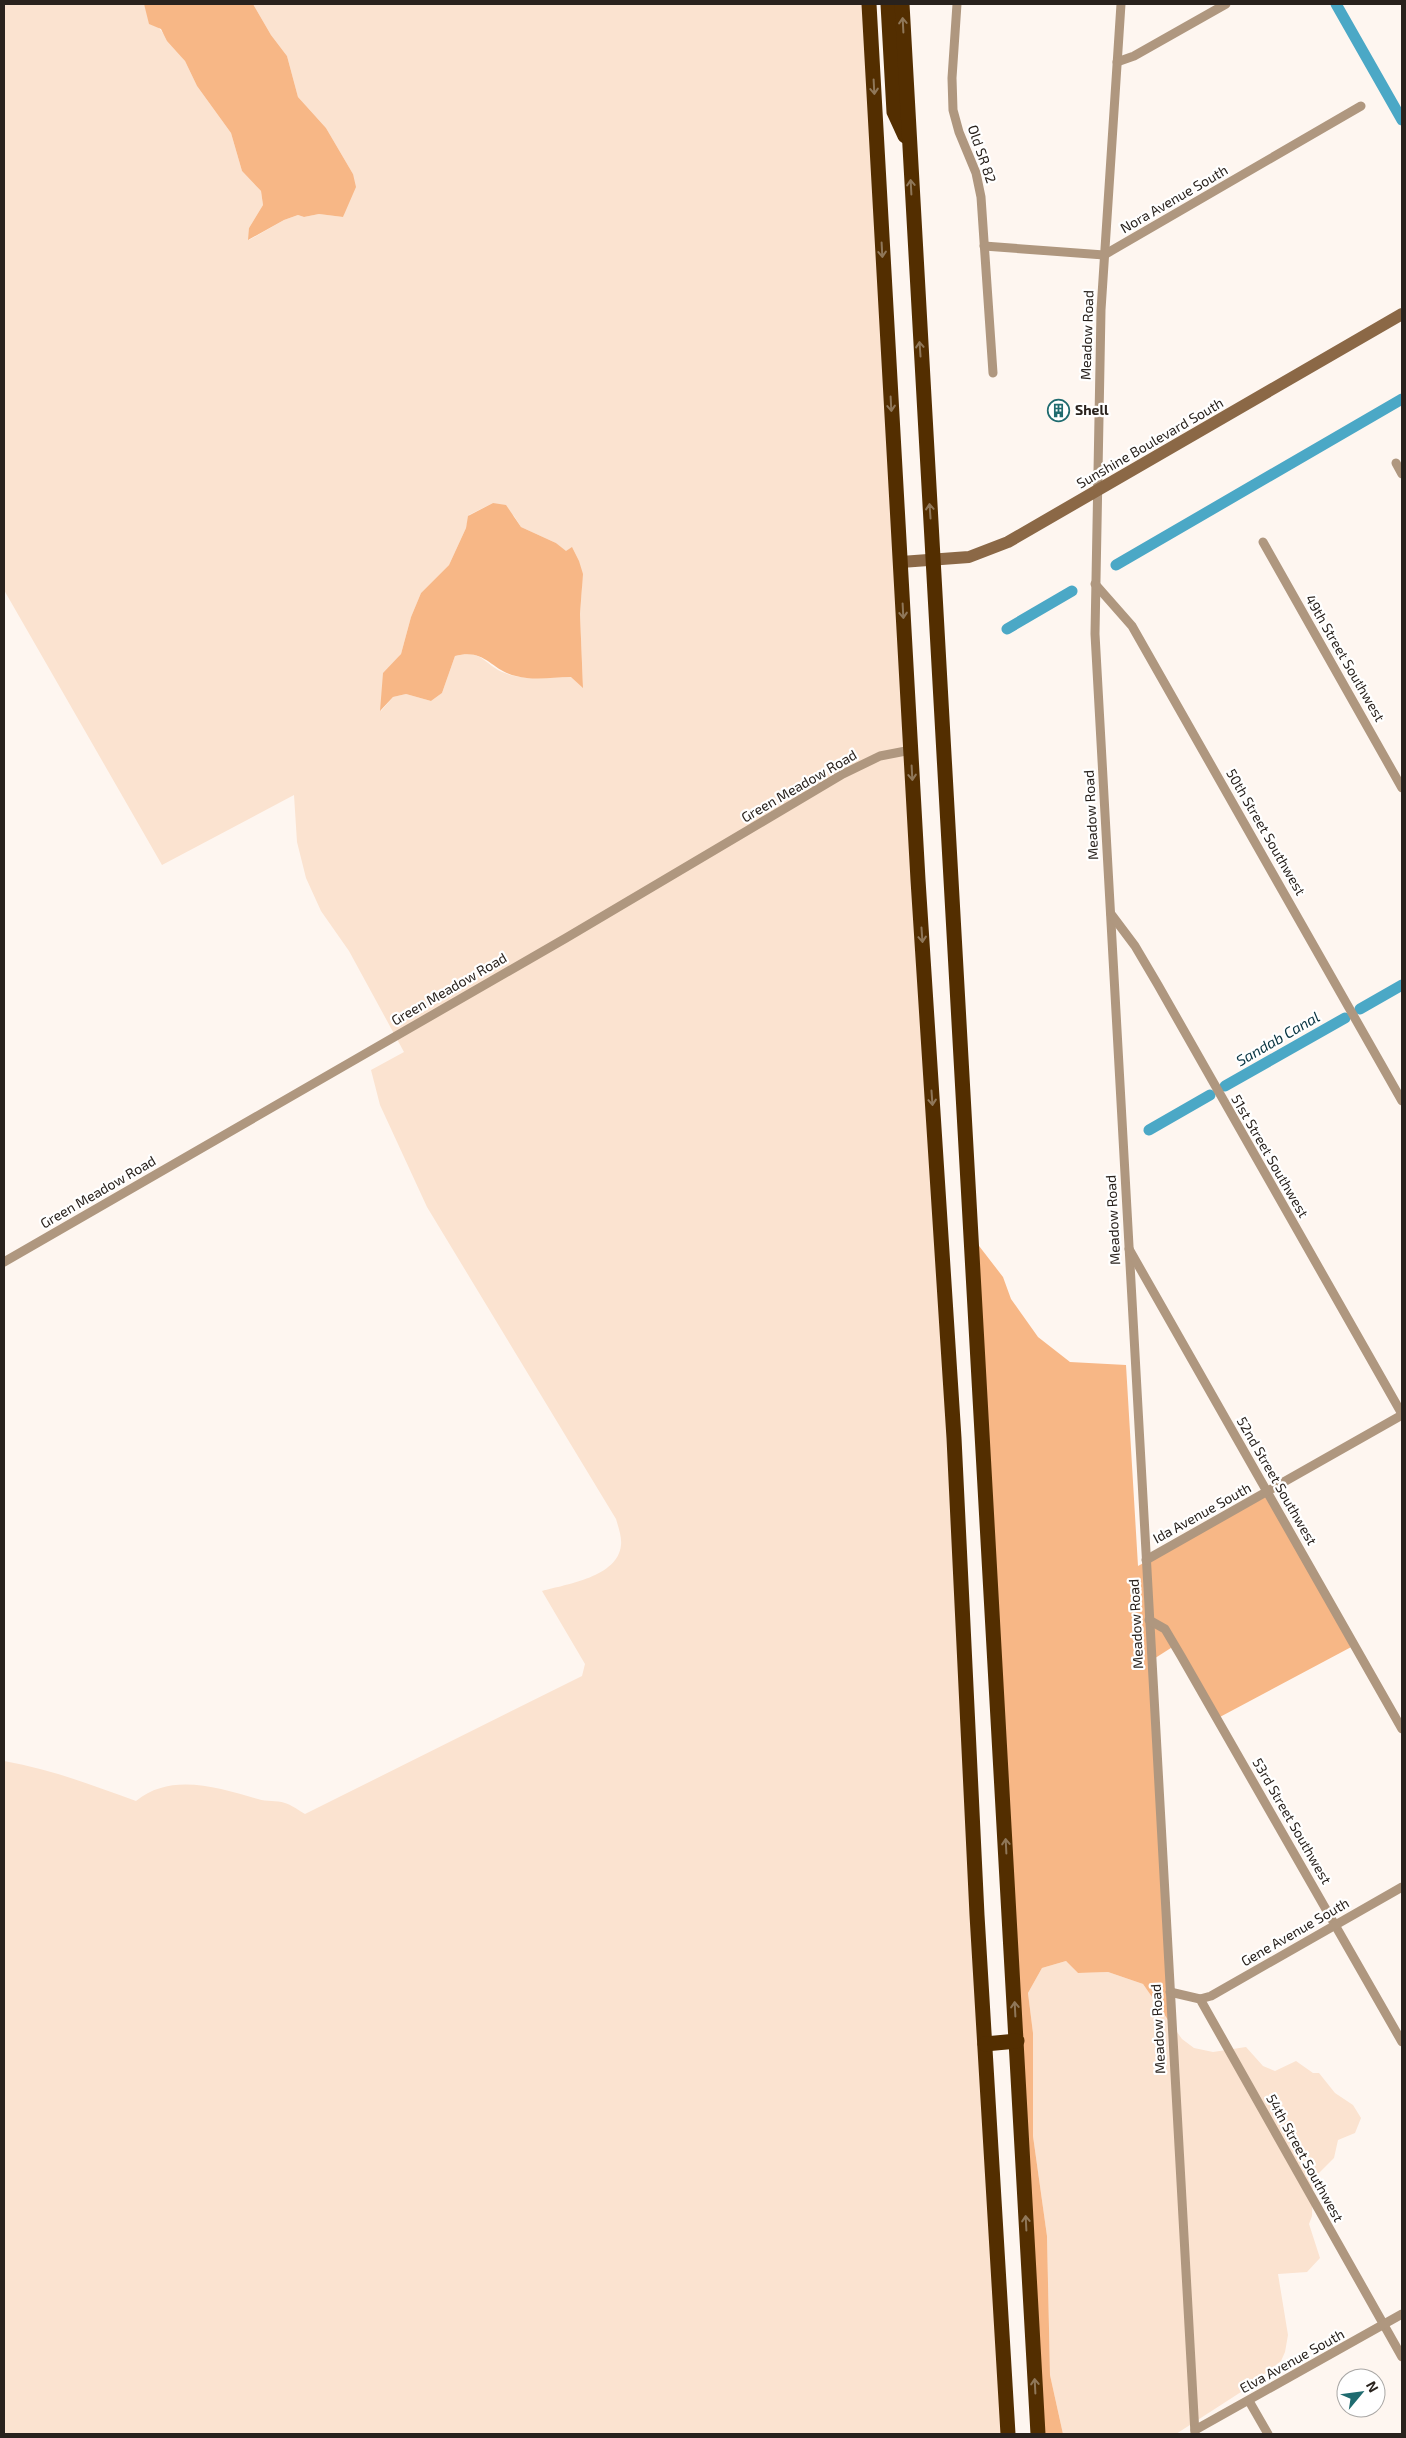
<svg xmlns="http://www.w3.org/2000/svg" width="1406" height="2438" viewBox="0 0 1406 2438" font-family="'Exo 2',sans-serif">
<rect width="100%" height="100%" fill="#fef6f0"/>
<g fill="#fbe3d0" fill-rule="evenodd">
<path d="M4,4h140l3,9 38,48 12,25 34,47 11,38 19,20 2,14 -14,23v12l35,-20 14,-5 6,2 15,-3 24,3 10,-43 -27,-46 -28,-31 -11,-41 -16,-21 -18,-31h610l84,1435 55,995h-998v-673c46,8 88,24 132,40 36,-29 82,-13 122,-2 9,3 18,1 27,4 5,1 15,8 20,11l277,-138 3,-12 -43,-73c25,-7 76,-14 79,-46 1,-8 -3,-19 -5,-26l-189,-312 -47,-102 -9,-35 33,-18 -55,-101 -28,-40 -15,-33 -9,-36 -3,-47 -132,70 -158,-275zM493,503l21,13 7,11 35,16 10,9 6,-4 10,40 -2,26 3,73 -11,-10c-20,0 -49,4 -67,-4 -23,-9 -21,-24 -50,-17l-13,37 -11,8 -25,-7 -13,3 -12,14 1,-12 11,-35 8,-10 10,-37 10,-24 28,-28 17,-37 3,-13z"/>
<path d="M1066,1961l12,12 30,-1 35,12 39,55 12,9 19,4 33,-5 17,19 12,5 21,-10 17,12h6l16,20 18,12 8,13 -6,15 -17,7 -4,18 -21,21 -1,37 -3,8 11,34 -13,14 -29,2 10,61 -3,17 -4,9 -40,31 -65,42h-113l-13,-59 -3,-139 -14,-100v-103l-5,-40 14,-25z"/>
</g>
<g fill="#f7b786">
<path d="M144,4h109l18,31 16,21 11,41 28,31 27,46 3,13 -13,30 -24,-3 -15,3 -6,-2 -14,5 -36,20 1,-12 14,-23 -2,-14 -19,-20 -11,-38 -34,-47 -12,-25 -18,-20 -6,-12 -12,-5z"/>
<path d="M493,503l13,2 15,22 35,16 10,8 6,-4 7,14 4,13 -3,40 3,74 -12,-11c-18,0 -36,4 -55,-1 -26,-6 -30,-28 -61,-20l-13,37 -11,8 -25,-7 -13,3 -13,14 3,-38 18,-19 10,-37 10,-24 28,-28 17,-37 2,-12z"/>
<path d="M976,1242l27,35 8,22 27,38 32,25 56,3 12,201 131,-71 86,150 -137,73 -44,-72 -25,16 24,365 -30,-43 -35,-12 -30,1 -12,-12 -24,7 -14,25 5,40v103l14,100 3,139 13,59h-19z"/>
</g>
<g fill="none" stroke-linecap="round" stroke-linejoin="round">
<g stroke="#4ba8c6" stroke-width="11">
<path d="M1336,4l66,116"/>
<path d="M1116,565l286,-166"/>
<path d="M1007,629l65,-38"/>
<path d="M1360,1009l42,-24"/>
<path d="M1225,1086l120,-68"/>
<path d="M1149,1130l61,-35"/>
</g>
<g stroke="#af977f" stroke-width="9">
<path d="M957,4l-5,74 1,32 6,22 17,41 5,24 12,176"/>
<path d="M1121,4l-20,306 -6,324 100,1800"/>
<path d="M1117,62l17,-6 92,-52"/>
<path d="M984,246l120,9 257,-149"/>
<path d="M1396,463l6,11"/>
<path d="M1263,542l139,246"/>
<path d="M1095,584l37,42 270,475"/>
<path d="M1111,914l24,32 23,39 244,429"/>
<path d="M1129,1249l273,480"/>
<path d="M4,1262l562,-324 277,-164 37,-18 31,-6"/>
<path d="M1146,1560l256,-145"/>
<path d="M1149,1620l16,9 16,27 221,386"/>
<path d="M1170,1992l30,7 202,358"/>
<path d="M1200,1999l11,-3 191,-109"/>
<path d="M1249,2401l19,33"/>
<path d="M1195,2430l207,-116"/>
</g>
<path stroke="#8b6846" stroke-width="12" d="M901,562l68,-5 39,-15 394,-228"/>
<g stroke="#532e00" stroke-width="15">
<path d="M869,4l49,876 36,558 23,477 31,519"/>
<path d="M888,4l6,108 11,24"/>
<path d="M902,4l136,2430"/>
<path d="M985,2044l32,-3"/>
</g>
</g>
<defs><path id="oneway-shaft" d="M-6 0H5M1.5-3L5.5 0L1.5 3" fill="none" stroke-width="1.6" stroke-linecap="round" stroke-linejoin="round" transform="scale(1.25)"/></defs>
<g stroke="#8f7759">
<use href="#oneway-shaft" transform="translate(903 25) rotate(-93)"/>
<use href="#oneway-shaft" transform="translate(874 87) rotate(87)"/>
<use href="#oneway-shaft" transform="translate(911 187) rotate(-93)"/>
<use href="#oneway-shaft" transform="translate(882 250) rotate(87)"/>
<use href="#oneway-shaft" transform="translate(920 349) rotate(-94)"/>
<use href="#oneway-shaft" transform="translate(891 404) rotate(87)"/>
<use href="#oneway-shaft" transform="translate(930 511) rotate(-94)"/>
<use href="#oneway-shaft" transform="translate(903 611) rotate(87)"/>
<use href="#oneway-shaft" transform="translate(912 773) rotate(87)"/>
<use href="#oneway-shaft" transform="translate(922 935) rotate(86)"/>
<use href="#oneway-shaft" transform="translate(932 1098) rotate(86)"/>
<use href="#oneway-shaft" transform="translate(1006 1846) rotate(-93)"/>
<use href="#oneway-shaft" transform="translate(1015 2009) rotate(-93)"/>
<use href="#oneway-shaft" transform="translate(1026 2223) rotate(-93)"/>
<use href="#oneway-shaft" transform="translate(1035 2386) rotate(-93)"/>
</g>
<defs>
<symbol id="building-ring" viewBox="-11 -11 22 22"><circle r="9.5" fill="#fff" stroke="#1f6b6f" stroke-width="1.5"/><path d="M-4-6H4V6H1V3H-1V6H-4ZM-2.5-4.3h1.7v1.8h-1.7ZM.8-4.3h1.7v1.8H.8ZM-2.5-1h1.7V.8h-1.7ZM.8-1h1.7V.8H.8Z" fill="#1f6b6f"/></symbol>
</defs>
<g fill-rule="evenodd">
<use href="#building-ring" x="1046" y="398" width="25" height="25"/>
</g>
<g text-anchor="middle" stroke-width="4.5" stroke-linejoin="round" paint-order="stroke">
<g font-size="14" fill="#29221d" stroke="#fff">
<text transform="translate(982 154) rotate(71)" y="5">Old SR 82</text>
<text transform="translate(1174 199) rotate(-30)" y="5">Nora Avenue South</text>
<text transform="translate(1087 335) rotate(-88)" y="5">Meadow Road</text>
<text transform="translate(1150 443) rotate(-30)" y="5">Sunshine Boulevard South</text>
<text transform="translate(1345 658) rotate(60)" y="5">49th Street Southwest</text>
<text transform="translate(799 786) rotate(-30)" y="5">Green Meadow Road</text>
<text transform="translate(1091 815) rotate(-93)" y="5">Meadow Road</text>
<text transform="translate(1266 832) rotate(60)" y="5">50th Street Southwest</text>
<text transform="translate(449 989) rotate(-30)" y="5">Green Meadow Road</text>
<text transform="translate(1270 1156) rotate(60)" y="5">51st Street Southwest</text>
<text transform="translate(98 1192) rotate(-30)" y="5">Green Meadow Road</text>
<text transform="translate(1113 1220) rotate(-93)" y="5">Meadow Road</text>
<text transform="translate(1277 1481) rotate(60)" y="5">52nd Street Southwest</text>
<text transform="translate(1202 1513) rotate(-29)" y="5">Ida Avenue South</text>
<text transform="translate(1136 1624) rotate(-93)" y="5">Meadow Road</text>
<text transform="translate(1292 1821) rotate(60)" y="5">53rd Street Southwest</text>
<text transform="translate(1295 1932) rotate(-30)" y="5">Gene Avenue South</text>
<text transform="translate(1158 2029) rotate(-93)" y="5">Meadow Road</text>
<text transform="translate(1305 2158) rotate(61)" y="5">54th Street Southwest</text>
<text transform="translate(1292 2361) rotate(-29)" y="5">Elva Avenue South</text>
</g>
<g font-size="14" font-weight="bold" fill="#29221d" stroke="#fff" text-anchor="start">
<text x="1075" y="415">Shell</text>
</g>
<g font-size="15" font-style="italic" fill="#093542" stroke="#fff">
<text transform="translate(1278 1039) rotate(-30)" y="5">Sandab Canal</text>
</g>
</g>
<rect width="1406" height="2438" fill="none" stroke="#29221d" stroke-width="10"/>
<g transform="translate(1361 2393) rotate(61)"><circle r="24" fill="#ffffff" stroke="#a9a7a5"/>
<path d="M0-4L9 19L0 12L-9 19Z" fill="#1f6b6f"/>
<text y="-8" font-size="14" font-weight="bold" text-anchor="middle" fill="#29221d">N</text>
</g>
</svg>
